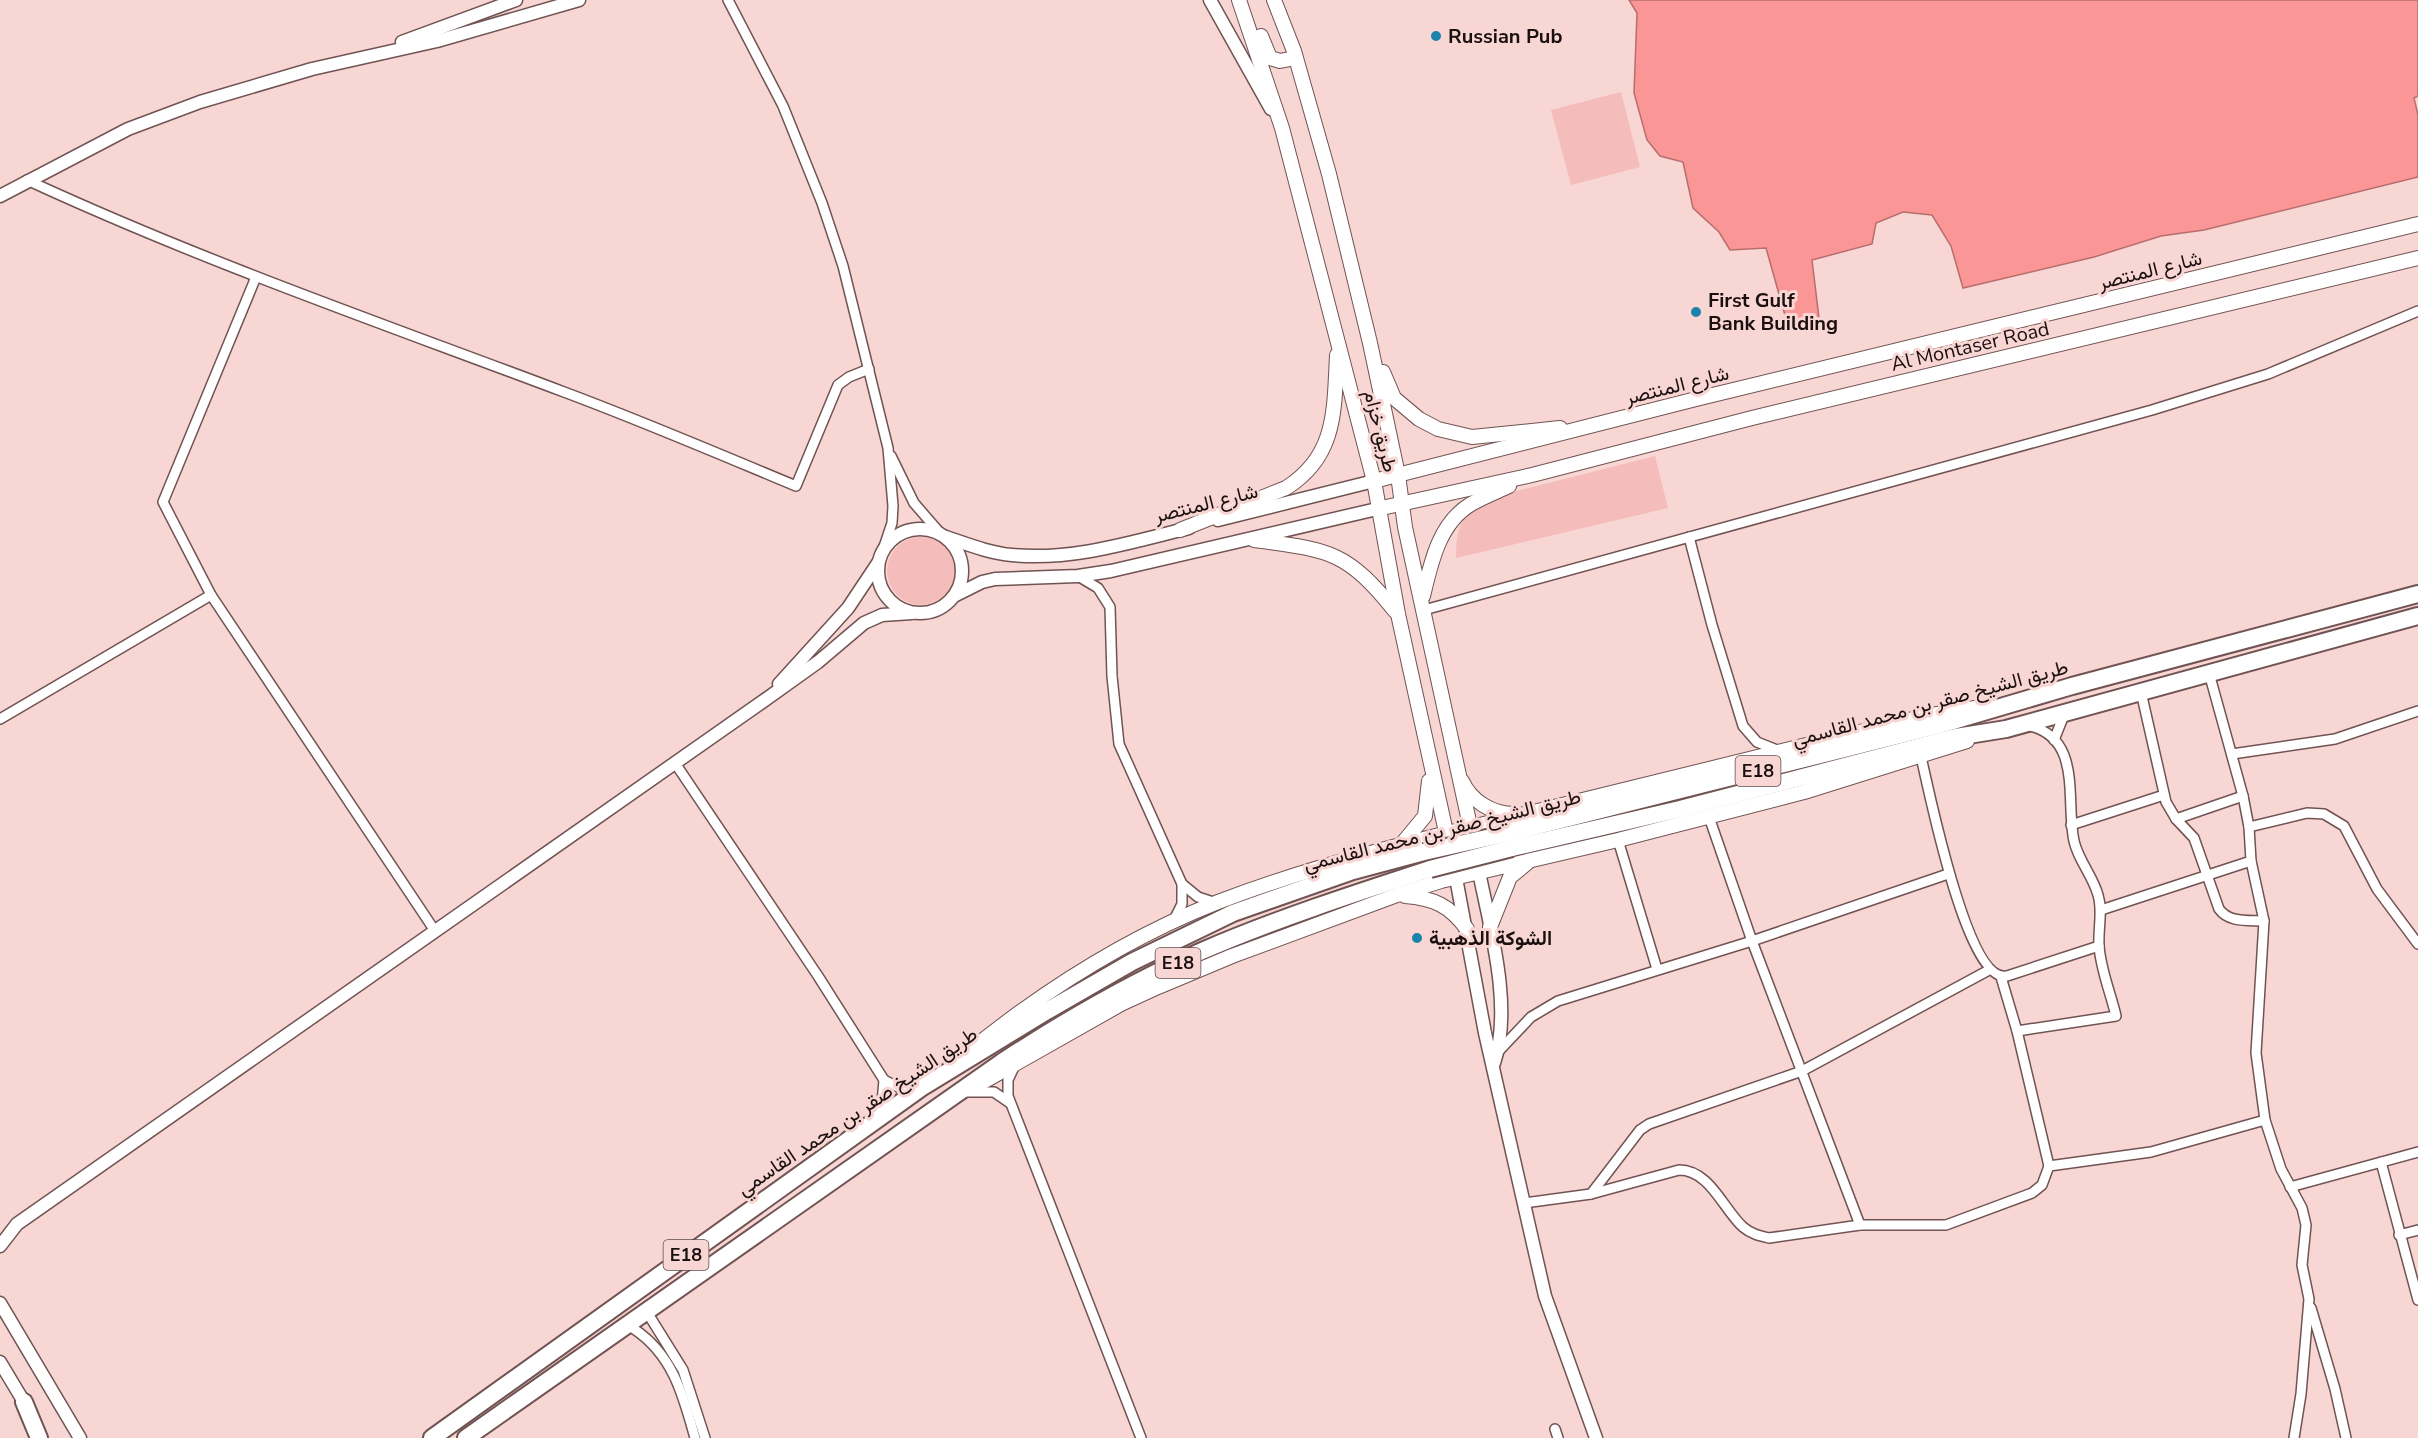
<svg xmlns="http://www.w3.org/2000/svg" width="2418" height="1438" viewBox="0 0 2418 1438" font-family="'Nunito Sans',Vazirmatn,sans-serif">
<rect width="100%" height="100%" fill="#f8d6d4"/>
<g fill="#f4bcba">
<path d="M1621,92l19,75 -69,18 -20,-75z"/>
<path d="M1655,456l13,52 -212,50c0,-35 6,-44 37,-61z"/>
<circle cx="921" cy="571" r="34"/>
</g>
<path fill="#fa9695" stroke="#b76e6d" stroke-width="1.5" d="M1629,0h789v96l-4,2 4,17v62l-214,53 -43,6 -67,21 -131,31 -12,-42 -19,-31 -29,-3 -27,11 -4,21 -60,16 7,58 -31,8 -22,-78 -36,2 -11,-18 -26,-24 -10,-46 -23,-6 -13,-16 -13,-47 3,-80z"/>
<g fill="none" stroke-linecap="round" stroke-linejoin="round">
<defs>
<g id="street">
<path d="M728,0l55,106 39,97 21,63 45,182 5,58 -1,17 -9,27"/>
<path d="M27,180c175,81 357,144 537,212 78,29 155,62 232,94l42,-101 11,-8 20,-8"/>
<path d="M256,277l-93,225 48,93 224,336"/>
<path d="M891,456l23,47 26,30"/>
<path d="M1689,537l23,88 31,101 14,16 20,8"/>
<path d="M1078,576l20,12 12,19 2,69 7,68 63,140v20l-8,16"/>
<path d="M1424,610l728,-200 116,-36 150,-63"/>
<path d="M2209,673l34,123 6,31 2,34 13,60 -8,132 9,67 16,49 21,39 4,17 -4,40 7,34 -8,95 -7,44"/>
<path d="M2141,692l25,110 10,17 18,19 25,71c10,14 29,11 45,12"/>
<path d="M0,719l211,-124"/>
<path d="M2054,740l10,-25"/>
<path d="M2232,754l103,-15 83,-28"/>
<path d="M1921,757c8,33 46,227 86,219l92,-30"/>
<path d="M675,763l143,213 66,104 -3,34"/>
<path d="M1709,817l43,124 108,284"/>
<path d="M2176,819l67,-23"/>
<path d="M2071,825l93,-30"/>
<path d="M2249,827l58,-14 17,1 20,12 33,63 41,55"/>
<path d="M1618,840l39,129"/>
<path d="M1182,884l16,13 18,6"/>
<path d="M2101,910l150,-49"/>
<path d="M2001,977l16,54 32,135"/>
<path d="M2017,1031l99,-15c-5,-22 -16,-48 -17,-71 -1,-17 4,-34 -1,-50 -5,-19 -20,-35 -24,-54 -9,-40 10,-105 -48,-116"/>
<path d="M1497,1053l34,-36 27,-16 194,-60 196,-67"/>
<path d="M1015,1065l-7,15v16l133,342"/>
<path d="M884,1080l14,7 18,2"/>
<path d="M966,1092h28l16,11"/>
<path d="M2381,1162l37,138"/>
<path d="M2290,1187l128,-35"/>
<path d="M1591,1194l49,-64 9,-6 153,-53 187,-101"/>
<path d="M1524,1203l67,-9 88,-24c31,0 44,39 64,57 8,7 17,9 26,11l91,-13h86l86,-32 10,-8 7,-19 102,-14 114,-32"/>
<path d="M2399,1235l19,-5"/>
<path d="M2311,1308l24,81 11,49"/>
<path d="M650,1317l33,53 22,68"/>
<path d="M634,1329c39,26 49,66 61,109"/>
<path d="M1555,1429l3,9"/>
</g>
<g id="secondary">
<path d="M1210,0l61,109"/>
<path d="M402,42l114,-42"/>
<path d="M0,196l128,-67 72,-27 112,-33 125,-28 142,-41"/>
<path d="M1218,520l156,-39"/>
<circle cx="920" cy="571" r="42"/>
<path d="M946,537c21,7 43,16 66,18 60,6 120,-13 177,-27"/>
<path d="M956,595l26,-13 13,-3 83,-3 33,-5 266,-62"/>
<path d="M779,684l69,-76 30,-45"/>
<path d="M1479,872c11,55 34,136 15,191"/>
<path d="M1456,878l29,155 60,263 51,142"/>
<path d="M0,1246l17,-22 745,-522 56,-40 46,-39 18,-8 30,-2"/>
<path d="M0,1303l80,135"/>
<path d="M0,1362l27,45"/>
</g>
<g id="primary">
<path d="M1239,0l43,128 92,353 24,133 57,259"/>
<path d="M1274,0l20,51 35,123 41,169 28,132 7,52 67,308"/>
<path d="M1261,36l9,22 10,3 15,-3"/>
<path d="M1383,372l11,26 25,21 19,10 34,8 88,-9"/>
<path d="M1374,481l322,-82 722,-175"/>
<path d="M1377,509l155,-34 220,-57 666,-160"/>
<path d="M1180,530l106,-42c51,-32 48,-78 51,-133"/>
<path d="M1254,540c75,10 92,10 141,71"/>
<path d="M1423,596c8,-33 16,-73 48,-92 12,-7 25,-12 38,-18"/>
<path d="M1462,781c9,20 30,33 52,33"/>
<path d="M1401,845l24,-29 4,-35"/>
<path d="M1405,896c29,2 45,10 62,33"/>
<path d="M1490,927l20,-50 17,-14"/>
<path d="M967,1053c75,-61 162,-116 251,-151 107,-41 221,-67 332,-94 125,-30 250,-61 375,-92l50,-8"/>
<path d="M983,1082l138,-78 37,-17 74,-31 165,-61 44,-14 177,-41 186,-48 163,-51"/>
</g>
<g id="highway">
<path d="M1509,833l427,-107 136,-40 346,-92"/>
<path d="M1512,848l168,-39 276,-72 50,-8 412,-113"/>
<path d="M24,1402l15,36"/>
<path d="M432,1438l489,-350 126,-77 85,-49 101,-49 120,-42 71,-19"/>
<path d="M466,1438l536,-376c64,-42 130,-80 200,-111 74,-32 151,-57 228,-82"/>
</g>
</defs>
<use href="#street" stroke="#705352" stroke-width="12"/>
<use href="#secondary" stroke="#705352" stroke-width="15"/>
<use href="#primary" stroke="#705352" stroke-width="16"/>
<use href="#highway" stroke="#705352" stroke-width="20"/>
<use href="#street" stroke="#fff" stroke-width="9"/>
<use href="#secondary" stroke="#fff" stroke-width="12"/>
<use href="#primary" stroke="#fff" stroke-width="14"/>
<use href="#highway" stroke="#fff" stroke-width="16"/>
<defs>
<g id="highway-bridge">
<path d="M1424,852l85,-19"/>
<path d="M1430,869l82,-21"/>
</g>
</defs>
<use href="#highway-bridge" stroke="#705352" stroke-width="20" stroke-linecap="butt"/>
<use href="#highway-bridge" stroke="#fff" stroke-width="16"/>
</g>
<g fill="#1983ac" stroke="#f8d6d4" stroke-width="2">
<circle cx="1436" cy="36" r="6"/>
<circle cx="1696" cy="312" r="6"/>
<circle cx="1417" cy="938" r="6"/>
</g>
<g text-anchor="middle" stroke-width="6" stroke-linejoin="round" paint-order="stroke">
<g fill="#f8d6d4" stroke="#5d4b4b" stroke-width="1.5">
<rect x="1735.5" y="756" width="45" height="30" rx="4.5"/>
<rect x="1155.5" y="948" width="45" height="30" rx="4.5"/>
<rect x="663.5" y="1240" width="45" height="30" rx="4.5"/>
</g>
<g font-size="18" font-weight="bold" fill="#1b1010">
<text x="1758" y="777">E18</text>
<text x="1178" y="969">E18</text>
<text x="686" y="1261">E18</text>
</g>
<g font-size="20" font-weight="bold" fill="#1b1010" stroke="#f8d6d4" text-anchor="start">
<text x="1448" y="43">Russian Pub</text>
<text x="1708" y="307">First Gulf<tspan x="1708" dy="23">Bank Building</tspan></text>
<text x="1429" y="945">الشوكة الذهبية</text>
</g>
<g font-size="20" fill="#1b1010" stroke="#f8d6d4">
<text transform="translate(2150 270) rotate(-14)" y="7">شارع المنتصر</text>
<text transform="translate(1970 346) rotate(-13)" y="7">Al Montaser Road</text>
<text transform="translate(1677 385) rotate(-14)" y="7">شارع المنتصر</text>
<text transform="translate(1381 431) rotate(76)" y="7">طريق خزام</text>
<text transform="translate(1206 503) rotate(-14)" y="7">شارع المنتصر</text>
<text transform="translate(1930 703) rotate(-15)" y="7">طريق الشيخ صقر بن محمد القاسمي</text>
<text transform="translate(1442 830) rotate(-14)" y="7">طريق الشيخ صقر بن محمد القاسمي</text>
<text transform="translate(857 1111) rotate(-34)" y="7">طريق الشيخ صقر بن محمد القاسمي</text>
</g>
</g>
</svg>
